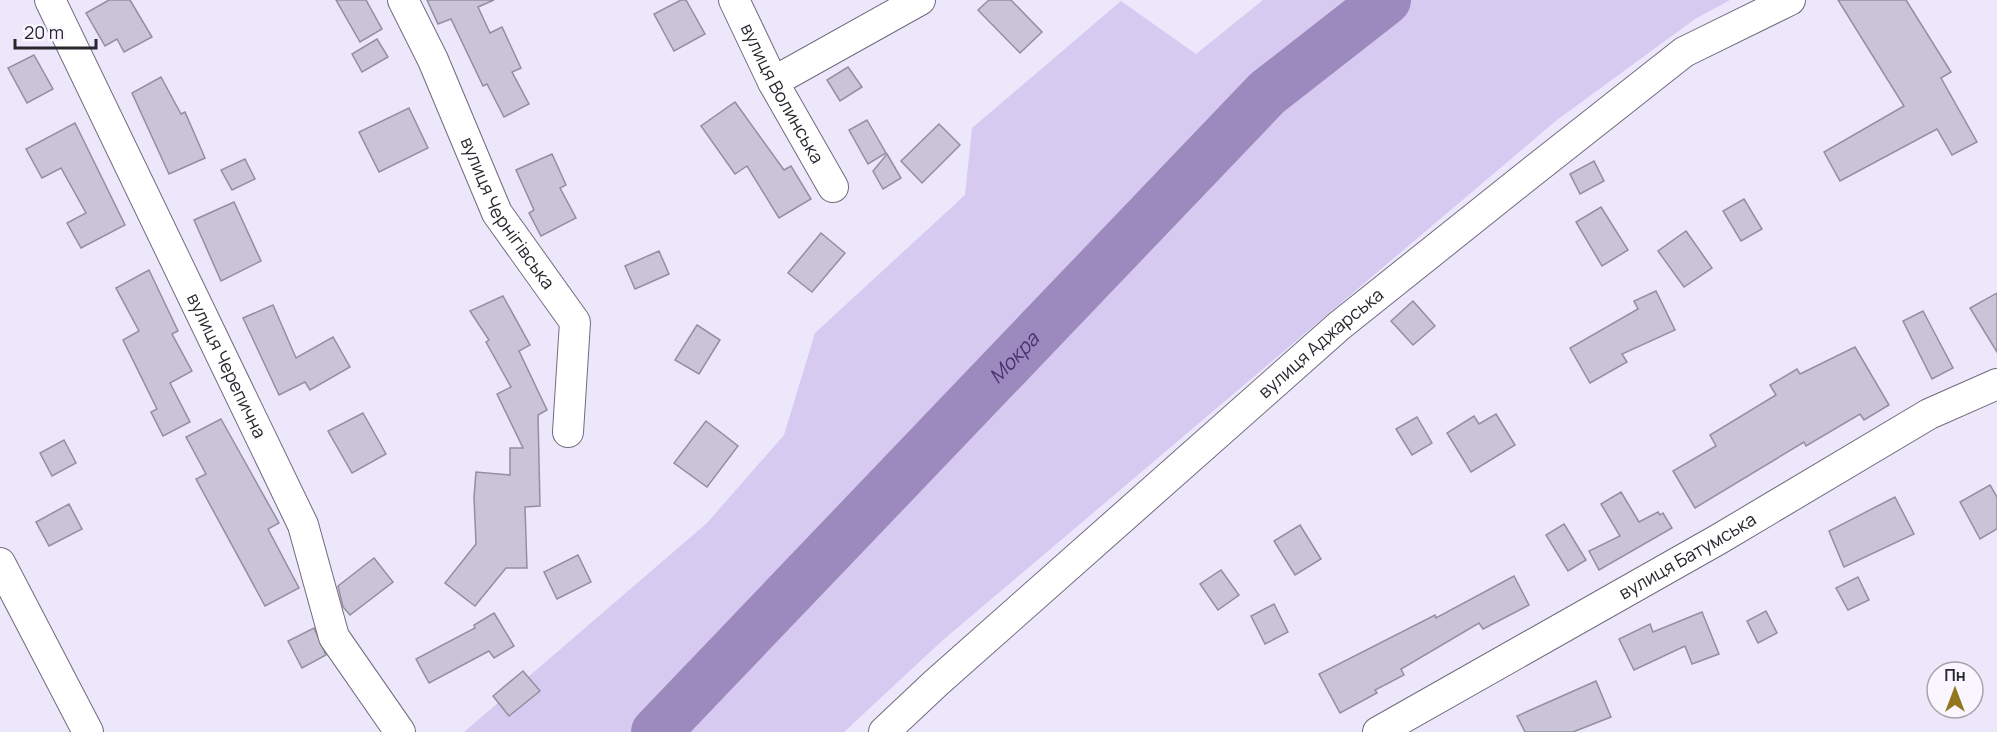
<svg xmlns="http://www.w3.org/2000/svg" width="1997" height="732" viewBox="0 0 1997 732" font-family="Manrope,sans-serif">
<rect width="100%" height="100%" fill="#ede7fc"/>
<path fill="#d6caf0" d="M1263,0h467l-35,19 -138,101 -614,520 -99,92h-380l243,-209 77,-88 31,-102 150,-138 7,-67 149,-127 75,53z"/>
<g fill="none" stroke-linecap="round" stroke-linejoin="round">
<path stroke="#9c8abe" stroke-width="50" id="s1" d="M656,732l611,-639 119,-93"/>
</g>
<g fill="#cac4d8" stroke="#948ea1" stroke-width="1.5">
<path d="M109,0h21l22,37 -28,15 -7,-13 -12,7 -19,-33z"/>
<path d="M336,0h30l16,29 -22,13z"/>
<path d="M427,0h67l-16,7 12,26 12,-6 19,41 -9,4 17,32 -25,13 -17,-33 -4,2 -32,-67 -13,5z"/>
<path d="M681,0h5l19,34 -31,17 -20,-37z"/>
<path d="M989,0h22l31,32 -22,21 -42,-43z"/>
<path d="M1838,0h68l45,72 -10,6 36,64 -25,13 -15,-26 -97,52 -16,-29 80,-46z"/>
<path d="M377,39l11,18 -26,15 -10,-18z"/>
<path d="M34,55l19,34 -26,14 -19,-35z"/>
<path d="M848,67l14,20 -22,14 -13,-21z"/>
<path d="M161,77l20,37 4,-2 20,46 -36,16 -37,-81z"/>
<path d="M735,102l49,68 7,-4 20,33 -32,19 -32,-52 -12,8 -34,-48z"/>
<path d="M409,108l19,40 -49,24 -20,-40z"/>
<path d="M867,120l19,33 -18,11 -19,-34z"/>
<path d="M75,123l50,102 -44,23 -14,-25 19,-10 -25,-45 -19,10 -16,-29z"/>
<path d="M939,124l21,21 -38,38 -21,-22z"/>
<path d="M552,154l14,31 -6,3 16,30 -35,18 -12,-23 5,-3 -18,-40z"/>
<path d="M887,154l14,24 -18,11 -10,-18z"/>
<path d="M245,159l10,20 -23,11 -11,-20z"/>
<path d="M1594,161l10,20 -24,13 -10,-20z"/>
<path d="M1744,199l18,30 -21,12 -18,-30z"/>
<path d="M234,202l27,59 -40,20 -27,-61z"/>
<path d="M1601,207l27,43 -26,16 -26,-44z"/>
<path d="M1686,231l26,37 -28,19 -26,-36z"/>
<path d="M821,233l24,20 -33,39 -24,-19z"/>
<path d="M659,251l10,23 -34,15 -10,-23z"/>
<path d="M149,270l29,61 -6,3 20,37 -22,12 20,39 -27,14 -12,-24 6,-3 -34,-69 16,-9 -23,-43z"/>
<path d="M1656,291l19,39 -53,24 5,8 -37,21 -20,-35 68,-39 -4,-8z"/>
<path d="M1997,293v59l-27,-44z"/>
<path d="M503,296l27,49 -11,6 28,59 -9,5 2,91 -15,1 2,61h-21l-31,38 -30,-23 31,-39 -2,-47 2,-25 34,3v-27h13l-26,-54 14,-7 -25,-45 3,-2 -19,-29z"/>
<path d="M1413,301l22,25 -22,19 -22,-24z"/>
<path d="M273,305l23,53 37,-21 17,30 -40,23 -5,-8 -26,13 -36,-77z"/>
<path d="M1923,311l30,57 -21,11 -29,-58z"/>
<path d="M697,325l23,15 -21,34 -24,-14z"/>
<path d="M1855,347l34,58 -25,15 -4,-6 -54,32 -2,-4 -109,66 -22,-37 43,-25 -6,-11 66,-40 -6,-10 27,-16 3,5z"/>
<path d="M363,413l23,41 -34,19 -24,-42z"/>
<path d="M1496,414l19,31 -44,27 -24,-39 27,-17 5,8z"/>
<path d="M1417,417l15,26 -20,12 -16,-26z"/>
<path d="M221,419l58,104 -11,6 31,59 -34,18 -69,-127 10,-5 -20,-37z"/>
<path d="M706,421l32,25 -31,41 -33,-24z"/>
<path d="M64,440l12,23 -24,13 -12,-23z"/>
<path d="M1990,485l7,12v32l-17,10 -20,-37z"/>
<path d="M1621,492l18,30 19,-10 2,3 3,-2 9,15 -73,42 -10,-19 31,-15 -19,-32z"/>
<path d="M1895,497l19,37 -70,33 -15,-36z"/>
<path d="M69,504l13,25 -33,17 -13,-24z"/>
<path d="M1564,524l22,36 -18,11 -22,-36z"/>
<path d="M1300,525l21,34 -26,16 -21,-34z"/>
<path d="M578,555l13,27 -34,17 -13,-27z"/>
<path d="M374,558l19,24 -43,33 -7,-8 -5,-21z"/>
<path d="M1221,570l18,25 -21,15 -18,-26z"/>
<path d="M1514,576l15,29 -46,24 -4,-6 -78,46 3,6 -29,15 2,3 -37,20 -21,-39 116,-59 1,3z"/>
<path d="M1858,577l11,23 -21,10 -12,-22z"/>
<path d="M1274,604l14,28 -23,12 -14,-28z"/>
<path d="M1766,611l11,22 -19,10 -11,-22z"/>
<path d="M1702,612l17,42 -27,10 -7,-18 -51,24 -15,-31 31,-15 3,8z"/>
<path d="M494,613l20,33 -20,12 -5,-7 -60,32 -13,-24 59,-31 -1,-3z"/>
<path d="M314,628l12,27 -24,13 -14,-27z"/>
<path d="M523,671l17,20 -31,25 -16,-20z"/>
<path d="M1596,681l15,36 -38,15h-48l-8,-16z"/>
</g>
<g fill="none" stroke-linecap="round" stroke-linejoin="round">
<defs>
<g id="minor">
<path id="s2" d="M50,0l253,525 31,112 66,95"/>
<path id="s3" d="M403,0l30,60 64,153 78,109 -7,110"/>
<path id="s4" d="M734,0l39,82 60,105"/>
<path d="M773,82l147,-82"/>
<path d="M0,563l88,169"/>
<path id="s5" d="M884,732l52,-49 403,-357 184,-147 161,-127 106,-52"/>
<path id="s6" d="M1378,732l341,-193 210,-125 68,-30"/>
</g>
</defs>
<use href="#minor" stroke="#706b7d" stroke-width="32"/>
<use href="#minor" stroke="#fff" stroke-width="30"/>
</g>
<g text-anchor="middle" stroke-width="6" stroke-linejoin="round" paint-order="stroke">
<g font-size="18" fill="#29272e" stroke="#f9f6ff">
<text dy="6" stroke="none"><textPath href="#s4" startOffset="105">вулиця Волинська</textPath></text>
<text dy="6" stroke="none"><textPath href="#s3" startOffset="238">вулиця Чернігівська</textPath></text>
<text dy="6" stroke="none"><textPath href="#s5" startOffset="585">вулиця Аджарська</textPath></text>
<text dy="6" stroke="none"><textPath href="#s2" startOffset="406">вулиця Черепична</textPath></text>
<text dy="6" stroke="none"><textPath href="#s6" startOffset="356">вулиця Батумська</textPath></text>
</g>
<g font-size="20" font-style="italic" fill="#4b3172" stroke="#f9f6ff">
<text dy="7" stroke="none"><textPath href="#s1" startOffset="518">Мокра</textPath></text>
</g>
</g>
<g transform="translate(1955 690)"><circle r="28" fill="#f9f6ff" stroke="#a6a3ab" stroke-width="1.5"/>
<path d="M0-4.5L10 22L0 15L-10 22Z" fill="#93771e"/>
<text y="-9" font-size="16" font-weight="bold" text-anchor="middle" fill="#29272e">Пн</text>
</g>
<path d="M15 39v9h81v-9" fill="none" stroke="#29272e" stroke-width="3"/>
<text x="24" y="39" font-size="18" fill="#29272e" stroke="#f9f6ff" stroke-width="4.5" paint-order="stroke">20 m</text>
</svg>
